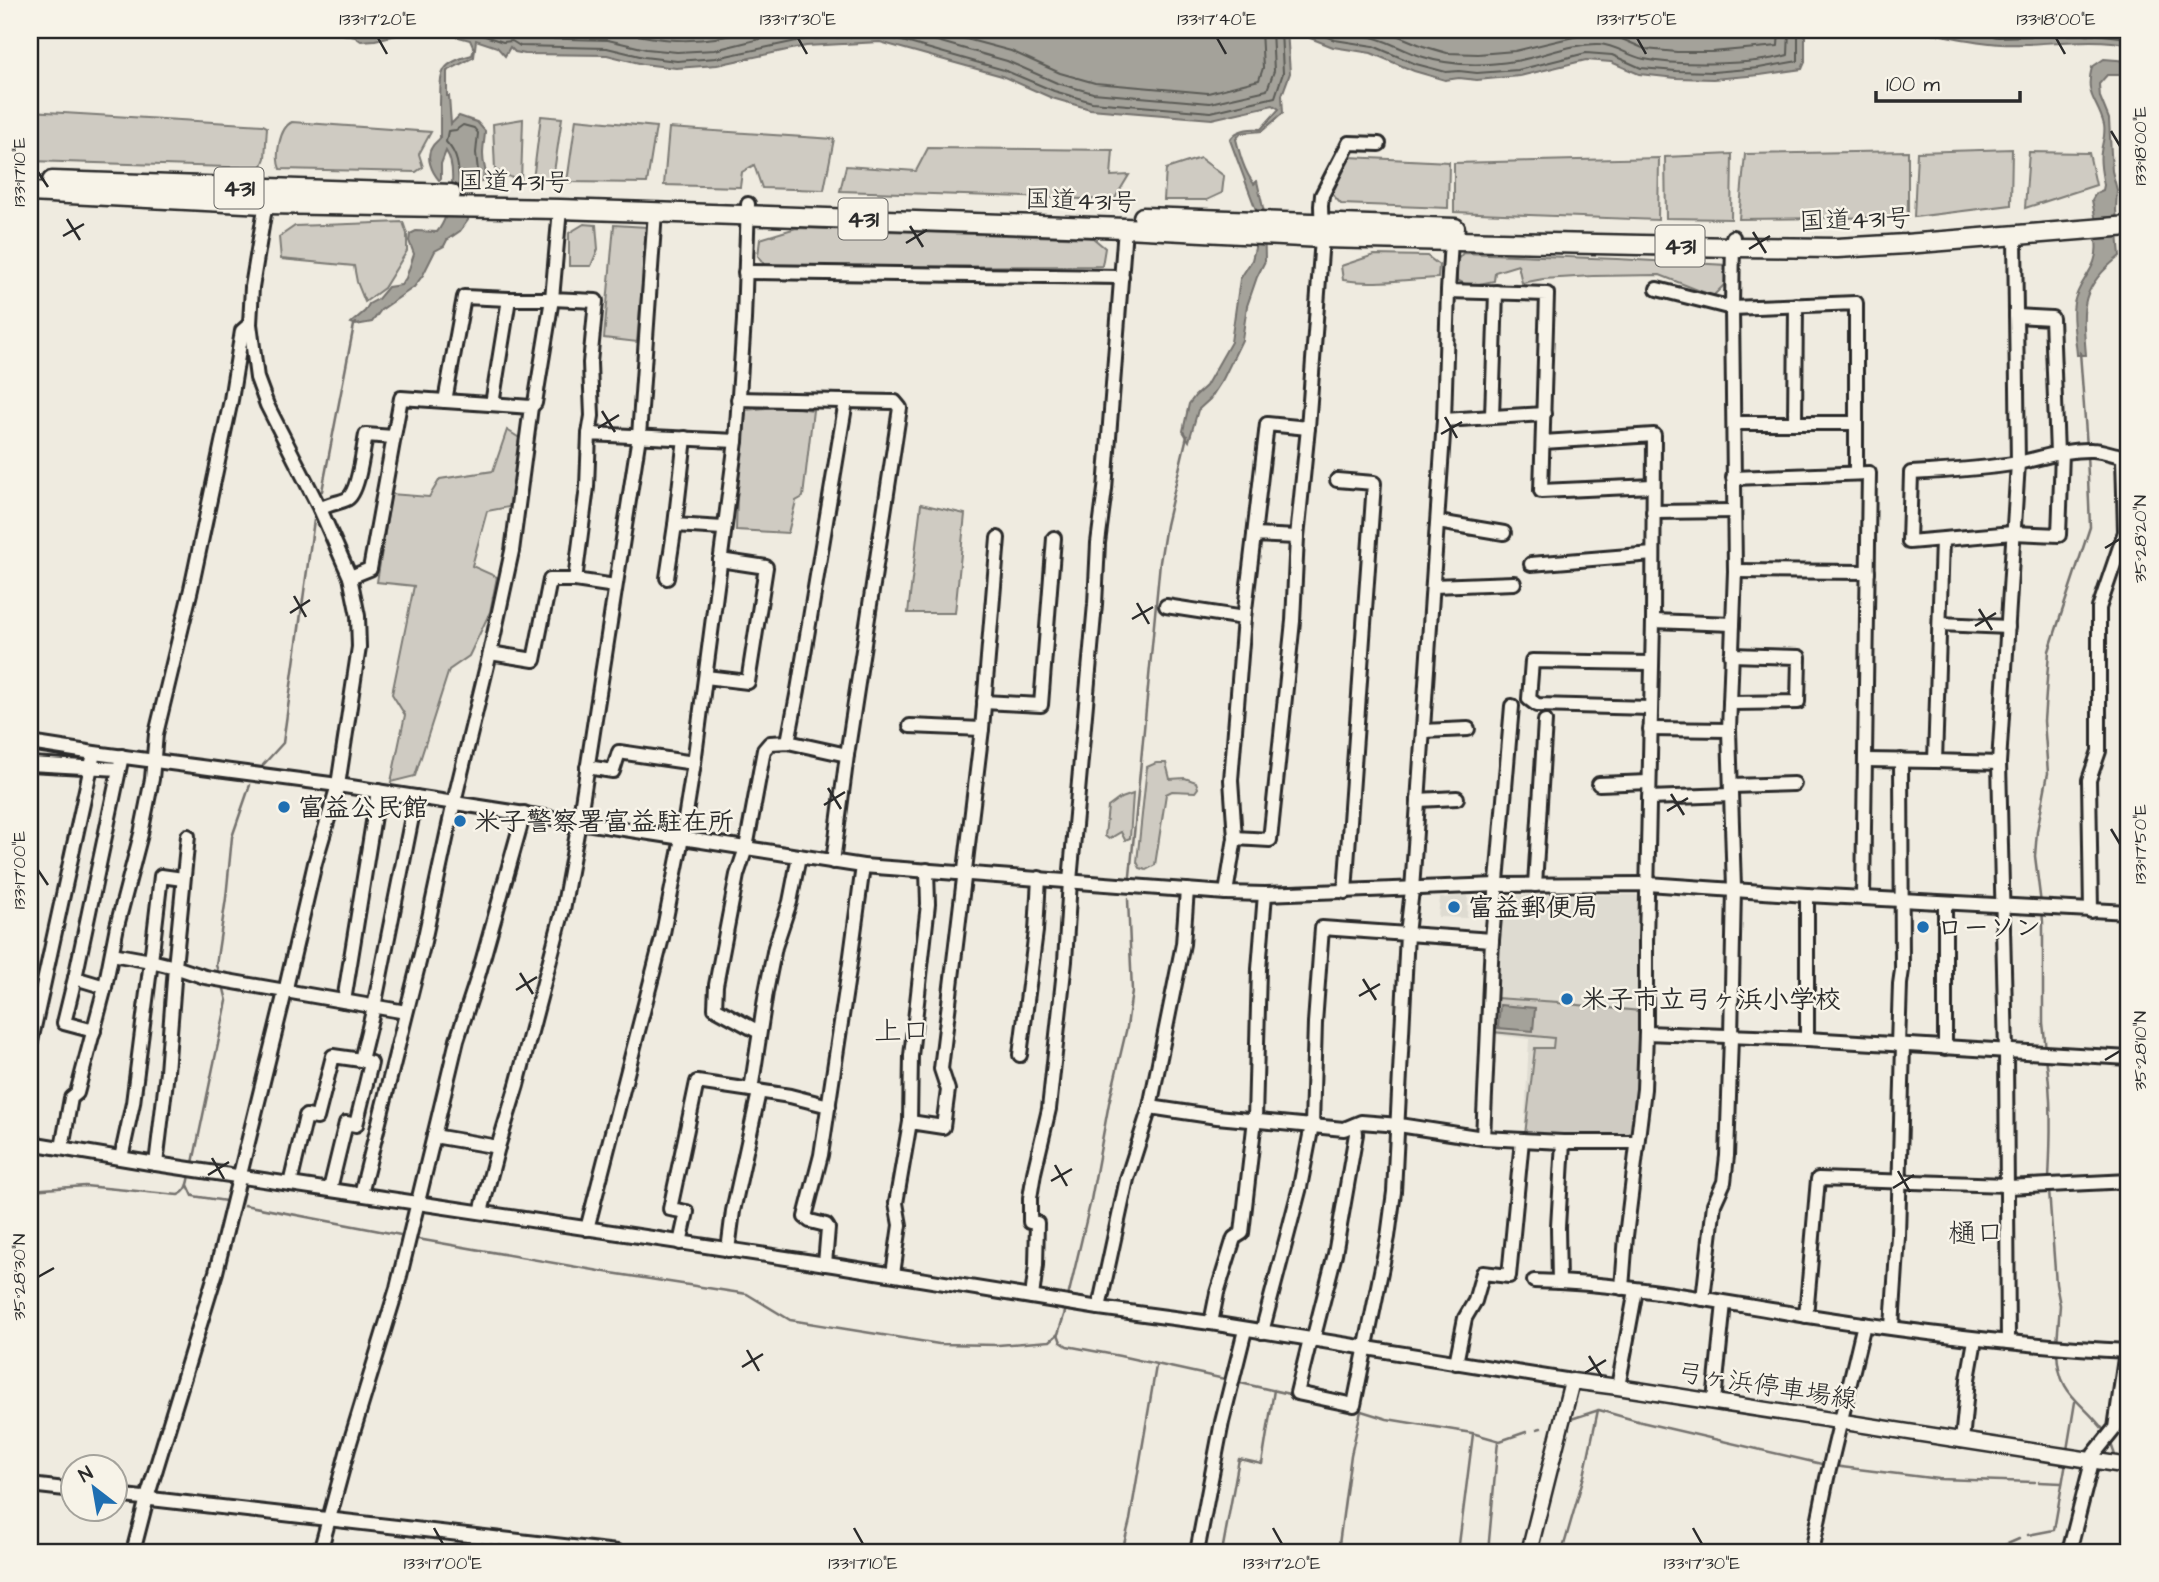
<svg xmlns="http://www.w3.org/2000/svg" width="2159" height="1582" viewBox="0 0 2159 1582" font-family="'Architects Daughter','Klee One',sans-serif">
<rect width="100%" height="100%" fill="#efebe0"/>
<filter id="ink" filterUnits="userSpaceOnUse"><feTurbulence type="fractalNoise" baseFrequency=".0143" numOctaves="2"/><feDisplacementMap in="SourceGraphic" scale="14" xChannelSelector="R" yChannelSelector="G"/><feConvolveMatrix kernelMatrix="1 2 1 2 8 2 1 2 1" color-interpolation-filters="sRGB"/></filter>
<g filter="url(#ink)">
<g fill="#dedbd1">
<path d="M1499,895h144v139l-8,100 -8,7 -103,-4 5,-98 -39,-5z"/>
<path d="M1468,896l-1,22 -29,-1 2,-19z"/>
</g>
<g fill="#cfcbc2" stroke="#7d7b76" stroke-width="2">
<path d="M30,111l233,14 4,2 -2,31 -4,10 -231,-7z"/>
<path d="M541,116l21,2 -9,61 -20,1z"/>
<path d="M523,119l-2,63 -26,-12 -2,-46z"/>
<path d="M576,119l80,8 -9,56 -80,-1z"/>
<path d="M292,122l139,10 -12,22 4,13 -7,5 -136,-3c-5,-12 -1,-41 12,-47z"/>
<path d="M669,128l165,11 -10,51 -62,-2 -8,-23 -12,7 -2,15 -76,-2z"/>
<path d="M928,148l185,2 -2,26 18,-1 -15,25 -274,-9 6,-25 70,5z"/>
<path d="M2012,149l-1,56 -97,12 3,-65z"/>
<path d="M1908,151v66l-169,2 6,-65z"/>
<path d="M2029,152l60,1 7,32 -71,23z"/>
<path d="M1732,154l-1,65 -65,-1 -1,-61z"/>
<path d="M1349,157l100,5 -1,46 -107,-4 -9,-10z"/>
<path d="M1200,158l24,18 -2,17 -15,7h-43l2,-31z"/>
<path d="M1659,158l-1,62 -204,-8v-49z"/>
<path d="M403,222l4,12v17l-23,37 -19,14 -8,-20 -3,-16 -73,-7 -2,-22 16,-11z"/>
<path d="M584,224l12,1 2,24 -7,17h-22v-33z"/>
<path d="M614,225l33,2 -10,115 -33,-4z"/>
<path d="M796,228l297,10 12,10 -3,18 -336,1 -8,-11 2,-17z"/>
<path d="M1463,253l154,6 110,6 -2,19 -12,12 -53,-21 -67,1 -50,3 -21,4 -4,-18 -23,7 -1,9 -25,5 -12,-6v-20z"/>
<path d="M1374,255l53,1 12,9 -1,13c-32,1 -63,7 -95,2l-2,-14z"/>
<path d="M785,406l28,4 -10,87 -7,4 -8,32 -52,-3 1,-32 9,-88z"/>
<path d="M507,430l14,9 -12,68 -22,4 -15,55 25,11 -7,35 -21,44 -20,14 -34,106 -24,6 14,-67 -13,-21 22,-108 -37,-4 14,-88 38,3 11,-18 53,-8z"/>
<path d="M921,504l44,10 -10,99h-47z"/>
<path d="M1156,763h10l4,16 15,-1 11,4 2,6 -3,4 -23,-1 -6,3 -11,71 -9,5 -6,-2 -3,-6 10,-95z"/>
<path d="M1133,794l-3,44 -5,2 -4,-8 -12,7 -4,-3 3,-29 11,-8z"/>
<path d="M1495,998l63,4v1l82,8 1,43 -7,79 -8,7 -101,-5 10,-87h18l1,-10 -61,-6z"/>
</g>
<g fill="#a4a29a" stroke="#74726e" stroke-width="2">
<path d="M325,30h962l3,43 -8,22 1,18 -21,18 -21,2 -5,6c4,16 8,32 18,45l3,-3 7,31 1,49 -8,16 -10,29 -5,34 -19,39 -13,20 -12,11 -9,31 -6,-10 6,-27 6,-8 11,-10 25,-44 9,-63 12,-19 3,-12 1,-38 -26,-70c6,-11 20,-12 31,-11l18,-20 -6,-4 -61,14 -122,-10 -38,-11 -50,-22 -122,-34 -74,4 -89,19 -41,3 -33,-4 -36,-9 -82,-1 -10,-2 -5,-5 -5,9 -8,-9 -21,-7 -2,17 -27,14v25h2l2,28 8,-8 18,6 8,9c0,7 -2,15 -2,23 0,21 11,19 -11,34l-4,32 -8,11 -13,9 -3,6 -9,5 -12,24 -9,12 -33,23 -9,12 -16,3 -5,-2 14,-12 4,-7 9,-5 10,-12 13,-2 5,-7 8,-24 -5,-13 1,-7 6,-3 21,1c14,-17 21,-63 9,-81l-5,13v15l-2,1c-7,-8 -14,-23 -7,-33 2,-4 6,-6 8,-9 0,-12 0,-23 0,-34 1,-31 -3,-40 32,-49l2,-6 -4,-9 -30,-8h-31l-34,8 -14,1 -6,-4z"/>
<path d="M1308,30h497v32l-3,7 -42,6 -47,4 -37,-1 -37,-4 -28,-12 -25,-2 -66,16 -43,4 -18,-2 -14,2 -31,-9 -43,-18 -38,-6 -23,-9z"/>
<path d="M1917,30h212v15c-30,-8 -72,-2 -104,-1 -36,2 -73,-7 -108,-14z"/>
<path d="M2104,59l25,2v14h-22l-8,9 1,13 9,22 3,52 5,19 -1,20 4,46c-41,32 -38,51 -34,99h-9c-1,-16 -6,-36 -3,-52 5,-25 26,-34 22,-62l3,-3 -7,-38 4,-7 7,-3 1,-5c-2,-10 -5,-23 -3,-33 1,-10 5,-17 3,-27 -6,-25 -20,-28 -12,-58z"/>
<path d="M1500,1005l35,3 -2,23 -35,-3z"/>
</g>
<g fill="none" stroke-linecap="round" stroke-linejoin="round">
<g stroke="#5b5b57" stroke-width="2">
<path d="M458,30l21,4 24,8 9,-1 8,5 87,2 37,9 33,4 39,-3 90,-19 75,-4 123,35 50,21 38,11 119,10 64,-15 8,-24 -2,-43"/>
<path d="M494,30l19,2 13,6 82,2 38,9 31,3 38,-2 65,-16 36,-4"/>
<path d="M613,30c55,13 87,14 142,0"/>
<path d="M899,30l108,31 50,22 36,10 117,10 57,-13 7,-19 -2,-41"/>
<path d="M933,30l78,21 49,22 35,10 113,10 51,-13 4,-12 -2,-38"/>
<path d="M1315,30l2,3 18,7 38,6 43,18 30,8 13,-1 18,2 41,-3 68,-17 26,2 29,13 35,3 37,1 46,-4 39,-7v-31"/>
<path d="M1333,30c13,5 28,4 42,8 15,4 30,13 45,18 30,10 64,10 95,5 28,-4 55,-18 84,-17 17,1 29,12 45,15 36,7 110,6 144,-4l1,-25"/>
<path d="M1384,30l39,16 24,7 31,1 37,-3 71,-17 29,2 30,13 32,3h35l66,-6 1,-16"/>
<path d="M1956,30l42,7 96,-3 35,4"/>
<path d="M463,125l11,3 4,5 -2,20 2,18 -2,6 -14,11 -3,-3c0,-17 -1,-31 -13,-43l2,-11 8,-1z"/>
</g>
<g stroke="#74726e" stroke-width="2.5">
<path d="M2080,352l7,95"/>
<path d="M322,491l32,-166 2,-2"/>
<path d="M263,765l20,-22 31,-223"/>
<path d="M1130,876l30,-314 6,-37 21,-89"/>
<path d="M2041,904l-6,-48 2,-25 11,-58 -4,-52 5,-70 41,-124 -3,-74"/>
<path d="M2042,910l1,12v101l3,27"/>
<path d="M219,975l-3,-10 10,-67 6,-61 18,-52"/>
<path d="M2046,1057c6,41 5,81 3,122"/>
<path d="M193,1163l34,-162 -4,-16"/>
<path d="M188,1185l5,11 33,5"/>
<path d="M30,1190l55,-4 93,9c9,-3 11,-12 12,-21"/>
<path d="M2049,1190l7,94 4,21 -3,38"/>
<path d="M244,1205l162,31"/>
<path d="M412,1238l199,35 136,21 43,26 149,24 59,1 52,-4 8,-7 8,-25"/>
<path d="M1068,1297l23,-97 18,-97 18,-76 5,-36 -4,-92"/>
<path d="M1058,1334l3,8 6,4 53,10 109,24"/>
<path d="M2057,1350c1,47 24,49 48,82"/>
<path d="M1236,1382l58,13"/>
<path d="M1355,1409l32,10 85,14 28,8 26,-9"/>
<path d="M1568,1420l31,-10 42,12 185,43"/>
<path d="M1537,1429l4,-1"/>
<path d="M2110,1441l6,17"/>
<path d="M2067,1450l8,-48"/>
<path d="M1833,1466l106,13 96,3"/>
<path d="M2121,1471l8,24"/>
<path d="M2039,1482l23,1"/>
<path d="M2028,1535l26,-5 12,-68"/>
<path d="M1122,1552l8,-32 26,-154"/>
<path d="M1222,1552l17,-93 23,5 12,-74"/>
<path d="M1338,1552l13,-97 10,-44"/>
<path d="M1458,1552l15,-118"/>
<path d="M1488,1552l10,-111"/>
<path d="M1562,1552l22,-76 14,-66"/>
<path d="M1989,1552l30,-13"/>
</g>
<defs>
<g id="minor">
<path d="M560,209l-8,90 44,2 -6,62 2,53 -3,18"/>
<path d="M1451,240l-3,51 99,3 -6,197 112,-5"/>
<path d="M745,272l377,5"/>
<path d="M1657,289l75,19 124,-5v169"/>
<path d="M1448,291l-4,129 100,-6"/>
<path d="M509,299h43l-17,104 -4,4"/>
<path d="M2016,316l36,2 5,136"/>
<path d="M738,399l157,3 5,6 -53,347 -14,107"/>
<path d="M445,401l19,-104 45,2 -17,105"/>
<path d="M1492,416l4,-124"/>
<path d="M1444,420l-32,470 -5,44 85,6 -9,198"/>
<path d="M1795,422l1,-117"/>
<path d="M1734,423h122"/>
<path d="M685,438l-10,87 48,3"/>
<path d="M1543,442l111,-7 -1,186 -7,320v92l-2,56 -18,147 -4,52"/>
<path d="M2062,453l-3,82 -46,-2 -104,9 2,-69c36,-2 72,-4 107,-10 24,-5 49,-14 74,-13 13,0 24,7 37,6"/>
<path d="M1733,478l136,-5 -6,425"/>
<path d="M1337,480l37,3 -29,409"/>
<path d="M320,509c10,-6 19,-6 27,-10 12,-7 16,-50 19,-64l27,2"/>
<path d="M1653,512l81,-1"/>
<path d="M1438,522l66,11"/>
<path d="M1254,535l13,-111 41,4"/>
<path d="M1942,540l-7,221 64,2"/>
<path d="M1531,564l122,-10"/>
<path d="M1735,571l133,1"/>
<path d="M350,577l20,-8 31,-171 130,9 -19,144 -22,102 -36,149 -31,144 -62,248"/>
<path d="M667,578l8,-53"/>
<path d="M575,580l40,6"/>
<path d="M1433,586l81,-3"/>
<path d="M1166,606l78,12"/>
<path d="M1653,621l80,3"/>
<path d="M1940,624l68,3"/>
<path d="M490,653l44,7 16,-80h25l12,-93 2,-53 147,7"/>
<path d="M706,677l42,5 18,-115 -46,-7"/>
<path d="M984,702l57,3 13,-167"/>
<path d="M1730,703l68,-1 1,-45 -68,-2"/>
<path d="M1650,708l-113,-3 -8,-6 3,-38 119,2"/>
<path d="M910,726l72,3"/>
<path d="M1650,729l79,1"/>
<path d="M1423,731l45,-2"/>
<path d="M788,742l10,-52 48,-289"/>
<path d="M30,743l64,10 244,32 525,81 363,27 39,1 232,-9 151,-1 159,11 322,17"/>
<path d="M1865,760l70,1"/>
<path d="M30,764l89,5"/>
<path d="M587,767l26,4 6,-19 75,11"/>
<path d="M1599,784l50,-2"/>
<path d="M1731,786l63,-2"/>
<path d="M1649,798l82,-3"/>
<path d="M1418,800l39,-2"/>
<path d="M188,836l-13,131 30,10 201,35"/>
<path d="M1235,838l-4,-58 13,-162 10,-83 43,2"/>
<path d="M799,856l-9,46 -15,45 -9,45 -15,98 39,6 39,10"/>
<path d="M1535,885l10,-164"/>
<path d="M1187,890l-4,54 -33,163 67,10 127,12 17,-7 38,3 84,13 80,4h74"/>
<path d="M1226,893l9,-55 35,2 23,-219 4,-84 11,-109 14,-190 -1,-32 1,-11 27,-52 30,1"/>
<path d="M1945,903v145"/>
<path d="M2091,911l-2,-131 10,-29v-143l26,-76 -2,-76"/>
<path d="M1492,940l20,-234"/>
<path d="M112,954l39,7 10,-85 22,3"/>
<path d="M75,978l-11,45 30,8"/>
<path d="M105,987l-30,-9 47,-222"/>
<path d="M344,1001l34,-210"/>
<path d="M759,1032l-44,-24 1,-23 21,-110 9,-27 18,-98 6,-7 18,-1 59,13"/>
<path d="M1646,1033l161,6 322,19"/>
<path d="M1807,1039v-144"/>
<path d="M1898,1045l2,-61 2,-14 -1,-210"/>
<path d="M30,1046l64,-293"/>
<path d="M1020,1055l16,-124 3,-53"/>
<path d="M910,1122l1,-66 17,-152 -1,-34"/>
<path d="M434,1136l23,-96 22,-67 45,-160"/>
<path d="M30,1143l126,21 677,101 266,43 112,15 361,58"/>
<path d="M498,1147l19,-62 46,-175 16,-88 60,-386 16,-224"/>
<path d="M62,1148l9,-50 6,-5 28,-106 12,-61 24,-92 11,-55 4,-45 35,-145 40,-189 11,-69 8,-7"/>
<path d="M121,1158l12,-55 18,-142 24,6 -8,105 -11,92"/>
<path d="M290,1184l16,-68 11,2 16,-62 28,4 13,-53 42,-210"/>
<path d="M2008,1187l121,-6"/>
<path d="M330,1189l16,-66 10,2 15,-62 -10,-3"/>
<path d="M587,1229l75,-291 20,-100 12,-75 42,-322 8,-121 4,-116"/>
<path d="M680,1243l7,-31 -17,-3 27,-127 54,8"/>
<path d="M728,1250l5,-39 26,-119"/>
<path d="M825,1264l3,-36 -2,-3 -16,-4 -5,-4 16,-62 29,-192 13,-97"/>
<path d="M893,1274l7,-49 -4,-22 14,-81 33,5 5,-37 -7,-21 41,-340 16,-191"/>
<path d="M1534,1281c91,2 180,20 268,34 109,17 218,31 327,36"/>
<path d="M1559,1282l-1,-55 5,-85"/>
<path d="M1032,1297l4,-32 1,-42 -7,-1v-24l4,-25 15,-64 16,-148 5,-80 25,-277 3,-61 7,-54 20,-261"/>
<path d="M1703,1299l11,-95 10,-22 3,-26 4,-119 3,-149 -5,-158 6,-159 -3,-263 1,-71"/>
<path d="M1099,1308l28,-129 23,-72"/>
<path d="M1806,1316l12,-137 190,6"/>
<path d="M1211,1323l6,-30 17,-55 8,-5 13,-114 4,-150 6,-75"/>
<path d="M1892,1327l6,-91 5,-191"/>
<path d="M1262,1332l38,-145 12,-62 3,-102 7,-95 85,6 -13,258 -6,45 -34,168 -57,-12 13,-53"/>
<path d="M1313,1340l22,-86 21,-120 -1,-9"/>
<path d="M2008,1342l-2,-290 -7,-289 19,-300 -3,-226"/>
<path d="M1456,1363l9,-45 10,-17 8,-28 26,3 13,-136"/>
<path d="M1618,1387l18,-97"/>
<path d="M1714,1401l10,-98"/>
<path d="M1962,1441l6,-62 7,-39"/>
<path d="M30,1485l44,5"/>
<path d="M116,1495l501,57"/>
<path d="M133,1552l14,-54 69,-226 69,-280 30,-129 23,-78 21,-138 -1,-31 -8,-39 -30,-68 -53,-104 -10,-27 -7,-54 2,-37 15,-91"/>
<path d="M320,1552l28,-103 49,-161 37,-152 64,11 -17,65"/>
<path d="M1197,1552l25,-130 23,-92"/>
<path d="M1812,1552l15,-74 37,-154"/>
<path d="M2069,1552l25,-98 21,-26 11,-77"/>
</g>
<path id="major" d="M1529,1552l43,-171 46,6 511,79"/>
<g id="highway">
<path d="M52,181l399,13"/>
<path d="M30,192l236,12 294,5 565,19 197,10 411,9 104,1 69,-4 223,-18"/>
<path d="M1143,217l312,11"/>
</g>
</defs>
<use href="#minor" stroke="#2b2b2b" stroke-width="18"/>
<use href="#major" stroke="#2b2b2b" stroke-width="19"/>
<use href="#highway" stroke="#2b2b2b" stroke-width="23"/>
<use href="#minor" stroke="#f7f3e8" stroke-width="12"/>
<use href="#major" stroke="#f7f3e8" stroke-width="14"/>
<use href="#highway" stroke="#f7f3e8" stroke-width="18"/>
</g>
</g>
<path fill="none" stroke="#2b2b2b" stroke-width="2.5" d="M378,38l9,16M798,38l9,16M1217,38l9,16M1637,38l9,16M2056,38l9,16M2111,131l9,15M38,172l10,15M67,219l13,21M910,226l13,21M1753,232l13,21M63,236l21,-12M906,243l21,-13M1749,249l21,-13M602,411l13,21M1445,417l12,21M598,428l21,-13M1441,434l21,-12M2105,548l15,-9M294,596l12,21M1137,603l12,21M1979,609l13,21M290,613l20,-13M1132,619l21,-12M1975,626l21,-13M828,788l13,21M1671,794l13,21M824,805l21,-13M1667,811l21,-13M2111,829l9,15M38,870l10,15M520,973l13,21M1363,979l13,21M516,990l21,-13M1359,996l21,-12M2105,1060l15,-9M212,1158l12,21M1055,1165l12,21M1898,1171l12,21M208,1175l21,-13M1051,1181l21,-12M1893,1188l21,-13M38,1277l16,-9M747,1350l12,21M1589,1356l13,21M742,1367l21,-13M1585,1373l21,-13M434,1528l9,16M854,1528l9,16M1273,1528l9,16M1693,1528l9,16"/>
<g fill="#1f6fb2" stroke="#f7f3e8" stroke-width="2.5">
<circle cx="284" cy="807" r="7"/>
<circle cx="460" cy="821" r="7"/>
<circle cx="1454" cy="907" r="7"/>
<circle cx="1923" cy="927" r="7"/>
<circle cx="1567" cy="999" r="7"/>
</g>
<g text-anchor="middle" stroke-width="5" stroke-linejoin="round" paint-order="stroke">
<g fill="#f7f3e8" stroke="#686764" stroke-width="2">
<rect x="214.5" y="167.5" width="49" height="41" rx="5"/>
<rect x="838.5" y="198.5" width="49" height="41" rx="5"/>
<rect x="1655.5" y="225.5" width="49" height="41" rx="5"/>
</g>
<g font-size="24" font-weight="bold" fill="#2b2b2b">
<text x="239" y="196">431</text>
<text x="863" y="227">431</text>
<text x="1680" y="254">431</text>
</g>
<g font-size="26" fill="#2b2b2b" stroke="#f7f3e8">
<text transform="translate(514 181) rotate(1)" y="9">国道431号</text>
<text transform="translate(1081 200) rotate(2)" y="9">国道431号</text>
<text transform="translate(1855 219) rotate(-2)" y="9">国道431号</text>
<text transform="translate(1767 1385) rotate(9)" y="9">弓ヶ浜停車場線</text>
</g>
<g font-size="26" font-weight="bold" fill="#2b2b2b" stroke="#f7f3e8" text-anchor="start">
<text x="298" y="816">富益公民館</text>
<text x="474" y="830">米子警察署富益駐在所</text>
<text x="1468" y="916">富益郵便局</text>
<text x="1937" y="936">ローソン</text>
<text x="1581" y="1008">米子市立弓ヶ浜小学校</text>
</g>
<g font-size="28" fill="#2b2b2b" stroke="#f7f3e8">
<text x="902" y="1040">上口</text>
<text x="1976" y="1242">樋口</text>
</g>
</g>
<rect width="2159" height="1582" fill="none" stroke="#f7f3e8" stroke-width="77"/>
<g transform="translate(94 1488) rotate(329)"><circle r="33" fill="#f7f3e8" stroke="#a5a39c" stroke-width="2"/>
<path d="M0-5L12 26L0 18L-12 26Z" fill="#1f6fb2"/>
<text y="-10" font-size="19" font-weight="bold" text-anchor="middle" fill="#2b2b2b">N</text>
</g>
<path d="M1876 91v10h144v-10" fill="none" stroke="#2b2b2b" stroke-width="3.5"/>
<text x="1886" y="91" font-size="21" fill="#2b2b2b" stroke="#f7f3e8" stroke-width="5" paint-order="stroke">100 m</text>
<rect x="38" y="38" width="2082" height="1506" fill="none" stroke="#2b2b2b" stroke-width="2.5"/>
<g font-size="18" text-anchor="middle" fill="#2b2b2b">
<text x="378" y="25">133°17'20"E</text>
<text x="798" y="25">133°17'30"E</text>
<text x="1217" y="25">133°17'40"E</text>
<text x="1637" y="25">133°17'50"E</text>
<text x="2056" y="25">133°18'00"E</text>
<text transform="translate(2140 146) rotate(-90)" y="6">133°18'00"E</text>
<text transform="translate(19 172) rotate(-90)" y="6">133°17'10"E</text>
<text transform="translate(2140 539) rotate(-90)" y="6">35°28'20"N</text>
<text transform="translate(2140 844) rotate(-90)" y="6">133°17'50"E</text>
<text transform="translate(19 870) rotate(-90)" y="6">133°17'00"E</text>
<text transform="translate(2140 1051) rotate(-90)" y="6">35°28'10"N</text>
<text transform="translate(19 1277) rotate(-90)" y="6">35°28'30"N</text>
<text x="443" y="1569">133°17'00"E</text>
<text x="863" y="1569">133°17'10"E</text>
<text x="1282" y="1569">133°17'20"E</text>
<text x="1702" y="1569">133°17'30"E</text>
</g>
</svg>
